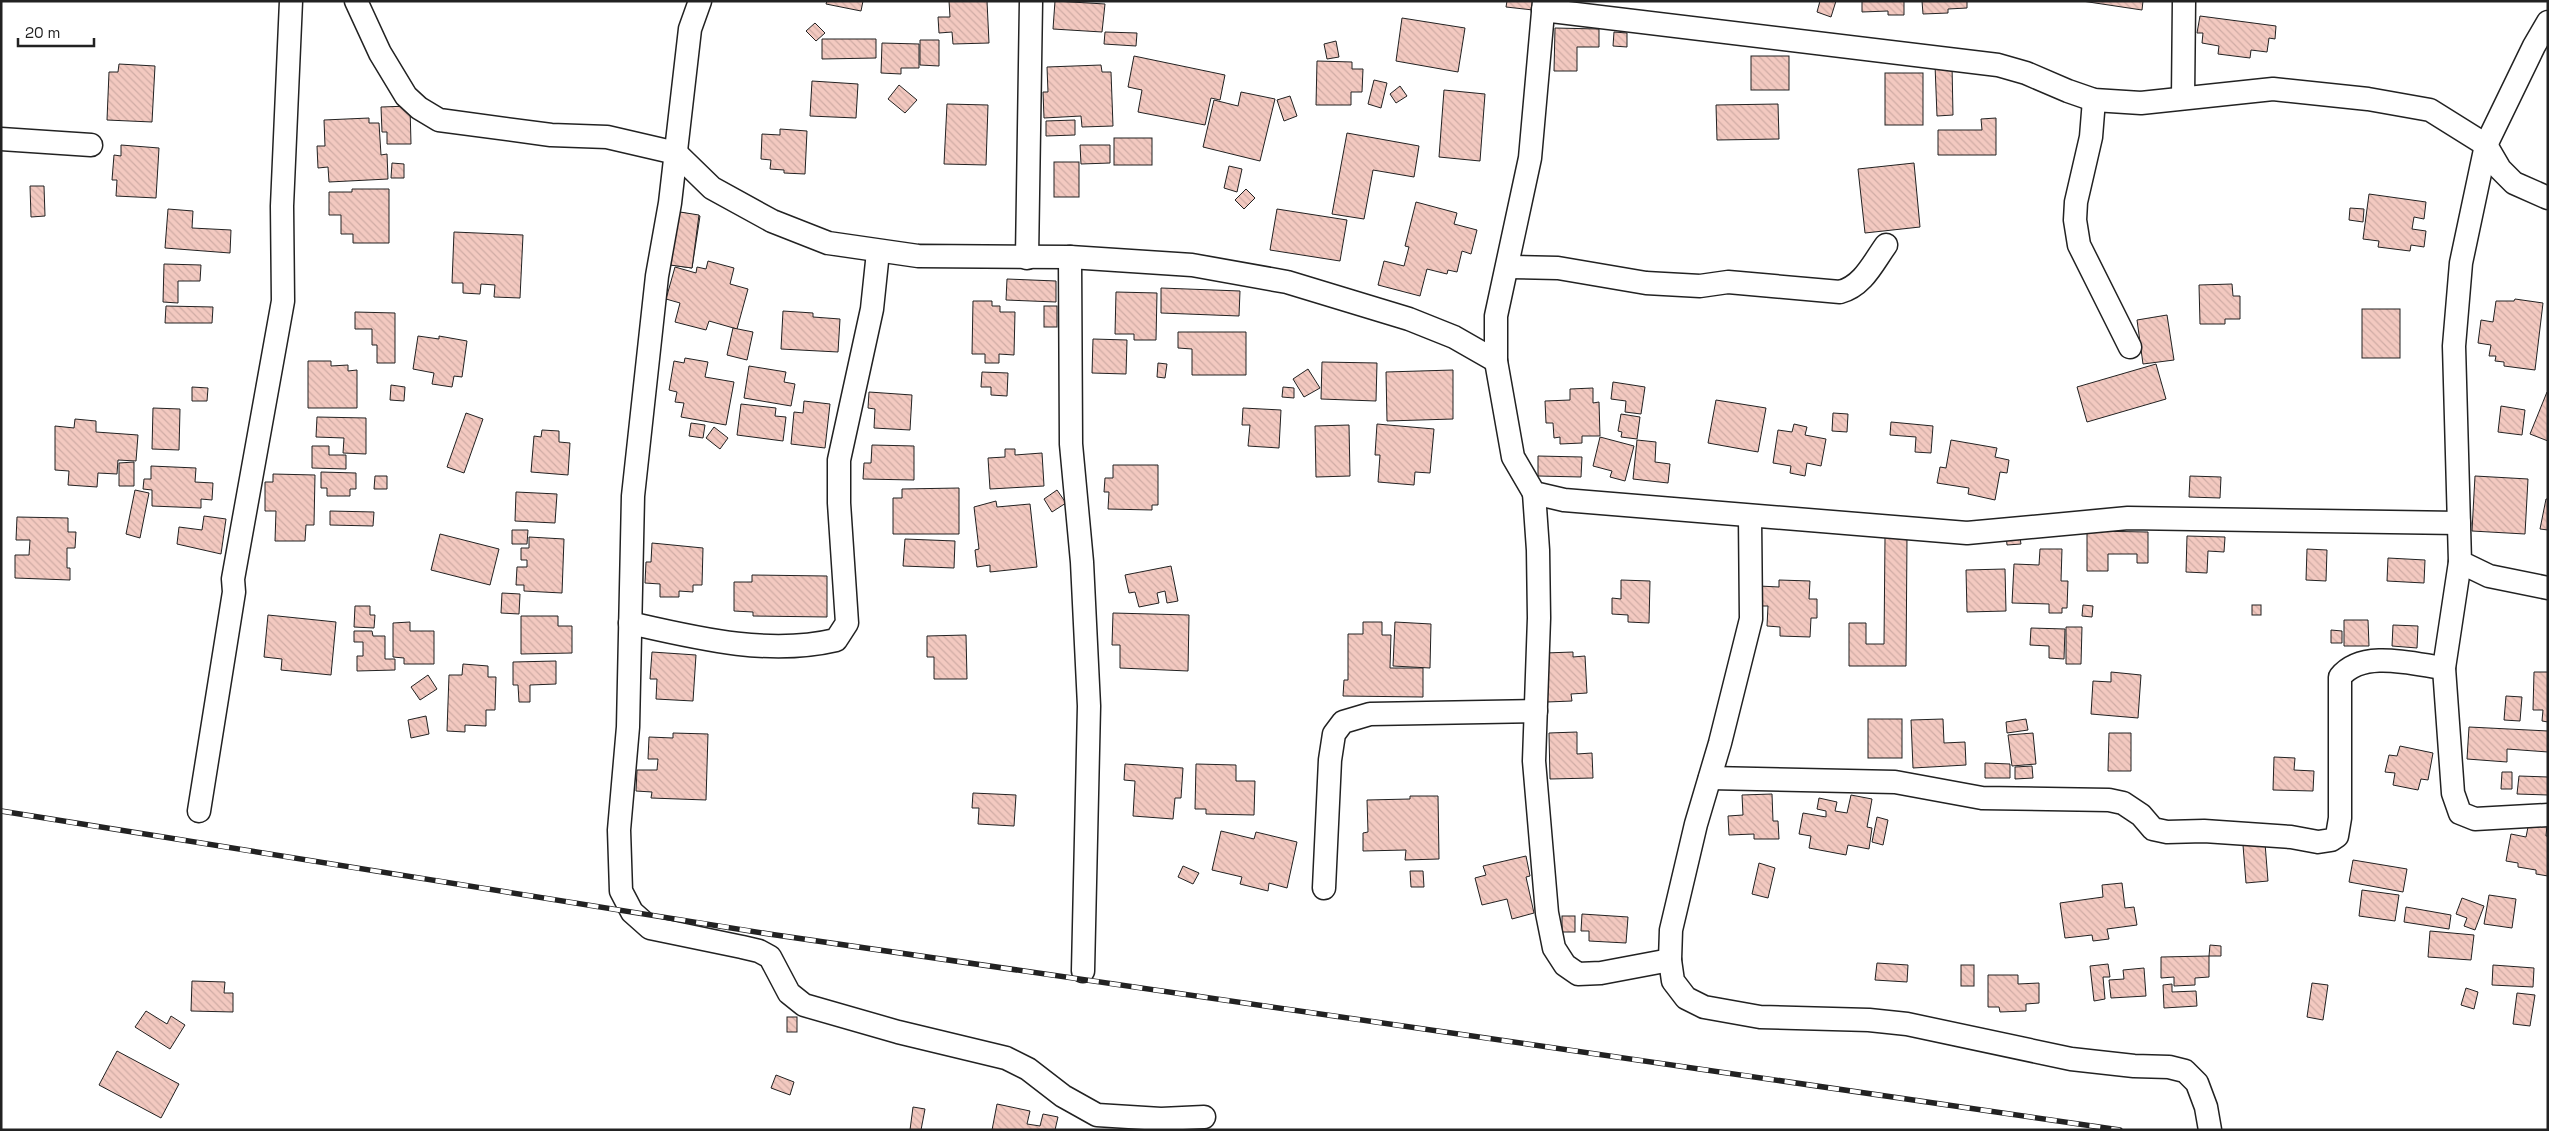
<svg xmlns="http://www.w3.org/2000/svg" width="2549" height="1131" viewBox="0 0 2549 1131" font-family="'Space Grotesk',sans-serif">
<defs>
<pattern id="building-back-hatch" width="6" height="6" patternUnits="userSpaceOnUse" patternTransform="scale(1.25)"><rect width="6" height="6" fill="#f3c9c0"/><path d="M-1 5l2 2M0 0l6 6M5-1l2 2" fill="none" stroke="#d0aca5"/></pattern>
</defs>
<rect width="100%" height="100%" fill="#fff"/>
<g fill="url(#building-back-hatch)" stroke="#222">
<path d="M827,1h36l-2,10 -35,-7z"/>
<path d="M949,1h38l2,42 -36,1 -1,-12 -13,1 -1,-16h12z"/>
<path d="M1055,1l50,3 -3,28 -49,-3z"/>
<path d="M1507,1h26v9l-27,-3z"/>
<path d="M1820,1h16l-5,16 -14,-5z"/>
<path d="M1862,1h42v14h-16v-4l-26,1z"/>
<path d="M1922,1h45v7l-19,1v4l-25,1z"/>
<path d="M2082,1h61l-1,9z"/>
<path d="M2200,16l76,10 -1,13 -6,-1 -2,14 -16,-2 -1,8 -32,-4 1,-8 -17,-3 1,-10h-6z"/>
<path d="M1402,18l63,10 -7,44 -62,-11z"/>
<path d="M815,23l10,10 -9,8 -10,-10z"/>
<path d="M1555,28l44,1v18h-22v24h-23z"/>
<path d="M1105,32l32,1 -1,13 -32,-2z"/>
<path d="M1614,32l13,1v14l-14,-1z"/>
<path d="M822,39h54v19l-54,1z"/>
<path d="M920,40h19v26l-19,-1z"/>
<path d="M1336,41l3,16 -12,2 -3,-15z"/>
<path d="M882,43l37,1v24h-18v6l-20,-1z"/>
<path d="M1134,56l91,19 -5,25 -9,-2 -6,27 -67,-13 4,-22 -14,-3z"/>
<rect x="1751" y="56" width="38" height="34"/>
<path d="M1317,61l35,1v7h11l-1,23h-11v13h-35z"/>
<path d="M119,64l36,2 -3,56 -45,-2 2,-48h9z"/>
<path d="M1101,65l1,7h9l2,54 -31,1 -1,-11 -37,2 -1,-26h5l-1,-25z"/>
<path d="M1935,65h17l1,50 -16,1z"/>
<rect x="1885" y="73" width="38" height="52"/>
<path d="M1374,80l13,3 -6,25 -13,-4z"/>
<path d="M812,81l46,3 -2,34 -46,-2z"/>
<path d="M899,85l18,15 -12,13 -17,-14z"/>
<path d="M1400,86l7,10 -11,7 -6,-9z"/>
<path d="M1444,90l41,4 -5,67 -41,-4z"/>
<path d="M1241,92l34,7 -15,62 -57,-14 11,-47 24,6z"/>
<path d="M1290,96l7,20 -13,5 -7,-21z"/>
<path d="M947,104l41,1 -2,60 -42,-1z"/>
<path d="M1778,104l1,35 -62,1 -1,-35z"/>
<path d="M410,106l1,38h-24v-12h-5l-1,-25z"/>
<path d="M369,118v5h10l2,32 6,-1 1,25 -59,3 -1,-15 -10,1 -1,-22h8l-1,-26z"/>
<path d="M1996,118v37h-58v-25h44l-1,-11z"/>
<path d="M1075,120v15l-29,1v-15z"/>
<path d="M780,129l27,2 -2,43 -21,-1v-3l-14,-1 1,-9 -10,-1 1,-25 18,1z"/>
<path d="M1347,133l72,13 -5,31 -41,-7 -9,49 -32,-5z"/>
<rect x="1114" y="138" width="38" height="27"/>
<path d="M121,145l38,3 -3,50 -40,-2 1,-16h-5l2,-25 7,1z"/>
<path d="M1080,145h30v18l-29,1z"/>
<rect x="1054" y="162" width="25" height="35"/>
<path d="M392,163l12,1v14h-13z"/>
<path d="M1914,163l6,64 -55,6 -7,-64z"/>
<path d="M1229,166l13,3 -5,23 -13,-4z"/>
<path d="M30,186h14l1,30 -14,1z"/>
<path d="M352,189h37v54h-36v-9h-12v-19h-12v-23h23z"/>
<path d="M1246,189l9,9 -11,11 -9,-9z"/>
<path d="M2369,194l57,8 -2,17 -10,-2 -2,12 14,2 -2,16 -13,-2 -1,6 -32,-4 1,-6 -16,-2z"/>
<path d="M1416,202l41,11 -3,11 23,6 -6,24 -9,-3 -5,21 -9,-2 -1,4 -20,-5 -7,27 -42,-11 6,-24 20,5 5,-19 -4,-1z"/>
<path d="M2350,208l14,1 -1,13 -14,-2z"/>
<path d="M168,209l25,2 -1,17 39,2 -1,23 -65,-5z"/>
<path d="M1277,209l70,11 -7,41 -70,-11z"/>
<path d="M679,212l21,4 -8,52 -21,-3z"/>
<path d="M680,212l19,3 -7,53 -22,-3z"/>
<path d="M454,232l69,3 -3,63 -26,-1 1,-12 -14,-1 -1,10 -17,-1v-10h-11z"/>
<path d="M708,261l26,7 -4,16 18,5 -11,40 -28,-8 -3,9 -31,-8 5,-19 -14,-4 9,-32 21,6 1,-6 9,2z"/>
<path d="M164,264l37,1 -1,16h-22v22l-15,-1z"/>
<path d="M1007,279l49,2v21l-50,-2z"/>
<path d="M2232,284l1,12h7v23h-15v5h-25l-1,-39z"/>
<path d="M1161,288l79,3 -1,25 -78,-3z"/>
<path d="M1116,292l41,1 -1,47h-22v-6h-19z"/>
<path d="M2515,299l28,4 -8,67 -31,-4v-4l-9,-1 1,-5h-7l2,-11 -13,-2 3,-23 12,2 3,-21h18z"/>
<path d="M973,301h19v5h8v6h15l-1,43 -15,-1v9h-14v-9h-13z"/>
<path d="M166,306l47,1 -1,16h-47z"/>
<rect x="1044" y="306" width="13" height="21"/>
<rect x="2362" y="309" width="38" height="49"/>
<path d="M783,311l30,2v4l27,2 -2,33 -57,-3z"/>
<path d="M355,312l40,1v50h-18v-18h-5v-16h-17z"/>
<path d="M2167,315l7,45 -31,4 -6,-44z"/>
<path d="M733,328l20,4 -6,28 -20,-5z"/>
<path d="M1178,332h68v43h-54v-26l-14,-1z"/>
<path d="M418,336l21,3v-3l28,5 -5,36 -8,-1 -2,11 -20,-3 2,-11 -21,-4z"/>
<path d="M1093,339l34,1 -1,34 -34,-1z"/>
<path d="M685,358l23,4 -3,15 29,5 -8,43 -45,-8 3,-14 -9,-1 2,-10 -8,-2 5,-29 10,2z"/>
<path d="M308,361h23v5l17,-1v6l9,-1v38h-49z"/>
<path d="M1322,362l55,1 -1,38 -55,-2z"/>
<path d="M1158,363l9,1 -2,14 -8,-1z"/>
<path d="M2156,364l10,35 -79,23 -10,-35z"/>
<path d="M749,366l37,6 -2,10 11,2 -4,22 -47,-8z"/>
<path d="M1308,369l12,19 -16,9 -11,-18z"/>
<path d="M1453,370v49l-66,2 -1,-49z"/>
<path d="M982,372l26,1 -1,23 -16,-1v-8h-10z"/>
<path d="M1613,382l32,5 -4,27 -16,-2 1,-11 -15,-2z"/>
<path d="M391,385l14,2 -1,14 -14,-1z"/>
<path d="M192,387l16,1 -1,13h-15z"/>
<path d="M1283,387l11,1v10l-12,-1z"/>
<path d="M1593,388v15l6,-1 1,34h-18v7l-22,1v-7l-6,1 -1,-15h-7l-1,-22 25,-1v-11z"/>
<path d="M869,392l43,3 -2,35 -36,-2 1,-19 -7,-1z"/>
<path d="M2547,392h1v49l-18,-7z"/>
<path d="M1716,400l50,8 -8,44 -50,-9z"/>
<path d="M804,401l26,3 -5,44 -34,-4 3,-32 9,1z"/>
<path d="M741,404l35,4 -1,8 11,1 -3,24 -46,-6z"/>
<path d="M2501,406l24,4 -3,25 -24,-3z"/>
<path d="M153,408l27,1 -1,41 -27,-1z"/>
<path d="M1243,408l38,2 -2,38 -31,-2 2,-21h-8z"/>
<path d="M466,413l17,6 -19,54 -17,-6z"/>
<path d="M1833,413l15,1 -1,18 -15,-1z"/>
<path d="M1621,414l19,3 -3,22 -16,-2 1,-5 -4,-1z"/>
<path d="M317,417l49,1v36l-23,-1 1,-15 -28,-1z"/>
<path d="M75,419l21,2v11l42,3 -2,26 -18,-1 -1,14 -19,-1 -1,14 -29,-2 1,-14 -14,-1v-44l19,2z"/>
<path d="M1891,422l42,4 -2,27 -16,-1 1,-15 -26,-2z"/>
<path d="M691,423l14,2 -2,13 -14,-2z"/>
<path d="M1377,424l57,5 -4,44 -15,-1 -1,13 -36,-3 2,-27h-5z"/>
<path d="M1794,424l13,3 -2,8 21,4 -5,27 -14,-3 -2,13 -15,-3 1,-7 -18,-3 5,-33 14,2z"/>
<path d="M1349,425l1,51 -34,1 -1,-51z"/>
<path d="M714,427l14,11 -8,11 -14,-11z"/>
<path d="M542,430l17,1v11l11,1 -2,32 -37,-3 3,-36 7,1z"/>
<path d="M1600,437l34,9 -9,35 -15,-4 2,-6 -19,-5z"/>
<path d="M1637,440l19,2 -1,20 15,2 -2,19 -35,-4z"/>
<path d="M1951,440l46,8 -2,9 14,3 -2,13 -7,-1 -5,28 -27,-6 1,-6 -32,-5 3,-16 6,1z"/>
<path d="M872,445l42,1v34l-51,-1 1,-16h7z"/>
<path d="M312,446h17v9h17v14l-34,-1z"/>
<path d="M1005,449h10v6l27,-2 2,33 -54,3 -2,-31 17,-1z"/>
<path d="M1538,456l44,1 -1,20 -43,-1z"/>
<path d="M134,462v24h-15v-23z"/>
<path d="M1113,465h45v40h-6v5l-44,-1 1,-17h-5l1,-14h8z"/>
<path d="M151,466l45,2 -1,14 18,1 -1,17 -11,-1v9l-49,-2v-16l-9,-1 1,-10h7z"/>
<path d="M321,472l35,1v16h-6v7h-23v-8h-6z"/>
<path d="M273,474l42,1 -1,50h-8l-1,16h-30l1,-30h-11v-29h8z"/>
<path d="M375,476h12v13h-13z"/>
<path d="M2190,476l31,1 -1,21 -31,-1z"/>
<path d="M2475,476l53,3 -3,55 -53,-3z"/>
<path d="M959,488v46h-66v-36h9v-9z"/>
<path d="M135,490l14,3 -9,45 -14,-4z"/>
<path d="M1057,490l9,13 -14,9 -8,-13z"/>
<path d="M516,492l41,2 -2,29 -40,-2z"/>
<path d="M2546,499h2v31l-8,-1z"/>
<path d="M996,501l1,6 33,-3 7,63 -47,5v-7l-13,2 -2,-17 4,-1 -5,-42z"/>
<path d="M330,511l44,1 -1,14 -43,-1z"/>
<path d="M204,516l22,3 -5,35 -44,-10 2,-17 23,3z"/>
<path d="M17,517l51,1v14h8l-1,16h-8v20h3v12l-55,-2v-23h14l1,-15h-14z"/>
<path d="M512,530h16l-1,14h-15z"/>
<path d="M2087,531l61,1v31h-11v-9h-29v17h-21z"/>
<path d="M2019,532l2,12 -14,1 -1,-11z"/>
<path d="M440,534l59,15 -9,36 -59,-15z"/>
<path d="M2187,536l38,1 -1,15 -16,-1 -1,22 -21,-1z"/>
<path d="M529,537l35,2 -2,54 -38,-2v-6h-8l1,-18h10v-7h-6v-12h8z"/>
<path d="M1885,537h22l-1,129h-57v-43h17v21h18z"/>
<path d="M905,539l50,2 -1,27 -51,-2z"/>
<path d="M652,543l51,5 -1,37h-9v7l-14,-1v6h-19v-13l-15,-1 1,-21h5z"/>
<path d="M2040,549h22l-1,32h7l-1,27h-5v5h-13v-9l-37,-1 2,-39 25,1z"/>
<path d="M2307,549l20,1 -1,31 -20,-1z"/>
<path d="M2388,558l37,2 -1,23 -37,-2z"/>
<path d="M1171,566l7,35 -11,2 -2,-12 -8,2 2,10 -20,4 -4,-15 -6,1 -4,-18z"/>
<path d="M2005,569l1,42 -39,1 -1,-42z"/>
<path d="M752,575l75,1v41l-74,-1v-4l-19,-1v-29h18z"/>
<path d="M1621,580l29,1 -1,42 -21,-1v-7l-16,-1v-16l9,1z"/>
<path d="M1779,580l31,1 -1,18h8v19h-6l-1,19 -30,-1v-9l-13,-1 1,-20h-10l1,-20 20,1z"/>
<path d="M502,593l18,1 -1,20 -18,-1z"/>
<path d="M2083,605l10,1 -1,11 -10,-1z"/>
<rect x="2252" y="605" width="9" height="10"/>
<path d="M355,606h15v9h5l-1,13 -20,-1z"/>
<path d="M1113,613l76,2 -1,56 -68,-3v-23h-8z"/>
<path d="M268,615l68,7 -5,53 -50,-5 1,-11 -18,-2z"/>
<path d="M521,616h37v10h14v27l-51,1z"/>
<path d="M2344,620h24l1,26h-25z"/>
<path d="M410,622v9h24v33h-30v-6l-11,-1v-34z"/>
<path d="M1363,622h19v13h9l-1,33h33v29l-80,-1 1,-16h4v-46h15z"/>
<path d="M1395,622l36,2 -1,44 -37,-2z"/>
<path d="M2393,625l25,1 -1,22 -25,-2z"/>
<path d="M2066,627h16l-1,37h-15z"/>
<path d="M2031,628l34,1 -1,30 -15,-1v-12l-19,-1z"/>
<path d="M2331,630l11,1v12h-11z"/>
<path d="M354,631h18l1,5h12v23h10v11l-38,1v-15h6v-14h-9z"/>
<path d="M966,635l1,44h-33v-22h-7v-21z"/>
<path d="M652,652l44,3 -3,46 -37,-2 1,-20h-7z"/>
<path d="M1573,652v5l12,-1 2,37 -16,1 1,7 -25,1 -2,-49z"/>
<path d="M556,661v23l-26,1v17h-11l-1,-17h-5v-23z"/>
<path d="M463,664l25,2v11h8l-1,33h-9v16l-21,-1v7l-18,-1 2,-56h13z"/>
<path d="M2111,672l30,3 -3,43 -47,-4 2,-33 18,1z"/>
<path d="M2534,672h14v50l-6,-1 1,-11h-10z"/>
<path d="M428,675l9,14 -17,11 -9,-13z"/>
<path d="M2506,696l16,1 -2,24 -16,-1z"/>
<path d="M426,716l3,18 -18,4 -3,-18z"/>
<rect x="1868" y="719" width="34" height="39"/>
<path d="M1943,719l1,24 21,-1 1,23 -53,3 -2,-48z"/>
<path d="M2026,719l2,11 -21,3 -1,-11z"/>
<path d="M2469,727l79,4v21l-41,-3v13l-40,-3z"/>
<path d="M1577,732v22l15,-1 1,25 -43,1 -1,-46z"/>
<path d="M673,733l35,1 -2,66 -55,-2 1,-6 -16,-1 1,-21h20l1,-11h-10l1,-22 24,1z"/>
<path d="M2033,733l3,31 -24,2 -4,-31z"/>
<path d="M2109,733h22v38h-23z"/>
<path d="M2400,746l33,7 -5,27 -7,-1 -3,11 -25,-5 2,-12 -10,-1 4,-17 8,1z"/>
<path d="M2274,757l21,1 -1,12 20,1 -1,20 -40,-1z"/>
<path d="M1985,763l25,1v14h-25z"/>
<path d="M1125,764l58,4 -2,30h-6l-2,21 -40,-3 2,-35 -11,-1z"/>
<path d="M1196,764l40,1v16h19l-1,34 -48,-1v-5h-11z"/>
<path d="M2032,766l1,12 -18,1v-12z"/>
<path d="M2502,772h10v17h-11z"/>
<path d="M2519,776l29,1v18l-31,-1z"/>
<path d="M973,793l43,2 -2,31 -36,-2 1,-16h-7z"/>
<path d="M1772,794l1,27h5l1,18h-25v-5l-25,1 -1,-19 15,-1 -1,-20z"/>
<path d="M1851,795l21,4 -5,28 5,1 -3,21 -21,-4 -2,10 -37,-7 2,-12 -12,-2 4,-21 23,4v-6l-9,-2 2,-11 18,4 -2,9 12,2z"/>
<path d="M1410,796h28l1,63 -34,1 1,-10 -43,1v-18l5,-1 -1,-32 43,-1z"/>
<path d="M1877,817l11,3 -5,25 -11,-3z"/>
<path d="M2529,822l18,3 -1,11h2v40l-12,-2v-4l-18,-3v-4l-12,-2 5,-27 15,3z"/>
<path d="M1221,831l33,8 2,-7 41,10 -10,46 -18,-5 -1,8 -28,-7 2,-7 -30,-7z"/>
<path d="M2265,843l3,38 -22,2 -3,-38z"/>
<path d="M1526,856l4,20 -4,1 8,36 -22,6 -5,-20 -25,6 -7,-27 11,-3 -3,-9z"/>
<path d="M2353,860l54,9 -4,23 -54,-10z"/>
<path d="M1759,863l16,5 -7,30 -16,-4z"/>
<path d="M1183,866l16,7 -6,11 -15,-7z"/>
<path d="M1410,871h13l1,16h-13z"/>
<path d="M2122,883l3,25 9,-1 3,18 -30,4 2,10 -16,2 -1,-6 -27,3 -5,-35 43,-6 -1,-12z"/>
<path d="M2362,890l37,5 -4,26 -36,-5z"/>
<path d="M2489,895l27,4 -4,29 -28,-4z"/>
<path d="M2462,898l22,8 -9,24 -11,-4 3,-8 -11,-4z"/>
<path d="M2406,907l45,8 -2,14 -45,-7z"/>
<path d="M1582,914l46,3 -2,26 -37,-2v-10h-8z"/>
<rect x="1562" y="916" width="13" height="16"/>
<path d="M2430,931l44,4 -3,25 -43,-3z"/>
<path d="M2210,945l11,1v10h-12z"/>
<path d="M2209,956v21l-14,1v7l-21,1v-9l-13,1v-21z"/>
<path d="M1877,963l31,2 -1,17 -32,-2z"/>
<path d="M2108,964l2,13h-7l2,22 -11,2 -4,-35z"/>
<rect x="1961" y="965" width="13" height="21"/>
<path d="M2493,965l41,3 -1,19 -41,-2z"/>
<path d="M2144,968l2,28 -35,2 -2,-18 15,-1 -1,-9z"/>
<path d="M1988,975h30v9l21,-1v20l-13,1v7l-26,1 -1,-5h-11z"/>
<path d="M192,981l33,1 -1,11h9v19l-42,-1z"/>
<path d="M2312,983l16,2 -5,35 -16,-3z"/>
<path d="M2172,984v8l24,-1 1,15 -33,2 -1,-23z"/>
<path d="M2466,988l12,4 -4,17 -13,-4z"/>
<path d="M2517,993l18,2 -5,31 -17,-2z"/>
<path d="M146,1011l21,13 4,-8 14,9 -15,24 -35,-22z"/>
<rect x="787" y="1017" width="10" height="15"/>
<path d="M117,1051l62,33 -18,34 -62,-33z"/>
<path d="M776,1075l18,7 -4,13 -19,-7z"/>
<path d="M997,1104l33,7 -3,13 13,2 3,-12 15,3 -3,13h-63z"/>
<path d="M913,1107l12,2 -4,21h-11z"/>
</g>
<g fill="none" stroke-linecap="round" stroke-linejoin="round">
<defs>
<g id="street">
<path d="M356,1l24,52 26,43 13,12 20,12 112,15 56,2 69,16 36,35 60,33 56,22 90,13 152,1 122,8 95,17 122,37 45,18 42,24"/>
<path d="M700,1l-10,28 -20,174 -13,73 -24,220 -5,231 -9,103 2,61 11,21 18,16 92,19 17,4 11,6 19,36 15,12 94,27 108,26 22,11 35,27 34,19 64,4 43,-2"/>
<path d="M1544,1l-14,157 -34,158v45l17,96 21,36 30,7 403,33 161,-15 331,5"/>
<path d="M1543,10l455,55 28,8 42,18 26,9 47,3 132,-14 95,10 62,11 56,35 14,24 14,14 34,15"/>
<path d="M2548,22l-14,24 -48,99 -25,118 -7,83 6,216 29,14 59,12"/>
<path d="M2183,98l1,-97"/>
<path d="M2094,100l-3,37 -15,65 -1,18 4,25 51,102"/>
<path d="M1,139l90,6"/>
<path d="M1070,257l1,187 11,118 7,144 -6,265"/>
<path d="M1027,258l4,-257"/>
<path d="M1508,267l50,1 88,15 54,3 28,-4 112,10c23,-6 33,-29 46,-47"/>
<path d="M1534,493l4,57 1,68 -5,143 13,152 7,35 11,17 13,9 23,-1 69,-13"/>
<path d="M1750,517l1,102 -31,124 -24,81 -25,106 -1,30 3,21 13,17 18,9 56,10 109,3 38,4 164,35 63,7 35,1 16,4 12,12 9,24 4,23"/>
<path d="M2460,562l-16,106 9,125 7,20 15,6 73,-4"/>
<path d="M630,623c66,15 138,33 206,17l11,-17 -8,-120v-43l33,-151 6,-57"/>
<path d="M1710,778l185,4 87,16 127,2 14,3 18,12 12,14 14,3 37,-1 87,6 27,5 13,-2 6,-4 3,-18v-141c22,-28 73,-13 104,-9"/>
<path d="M199,811l35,-219 -1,-13 50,-278 -1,-95 9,-205"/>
<path d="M1324,888l6,-128 4,-26 9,-12 27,-8 166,-3"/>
</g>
</defs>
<use href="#street" stroke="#222" stroke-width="25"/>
<use href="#street" stroke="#fff" stroke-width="22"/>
<defs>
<path id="rail" d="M1,811l768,123 1351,196"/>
</defs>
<use href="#rail" stroke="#222" stroke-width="5.5"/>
<use href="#rail" stroke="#fff" stroke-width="4" stroke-dasharray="11" stroke-linecap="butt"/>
</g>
<rect width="2549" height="1131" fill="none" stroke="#222222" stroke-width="5"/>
<path d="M18 38v8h76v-8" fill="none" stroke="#222222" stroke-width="2.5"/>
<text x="25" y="38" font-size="15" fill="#222222" stroke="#ffffff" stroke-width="4" paint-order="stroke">20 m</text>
</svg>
